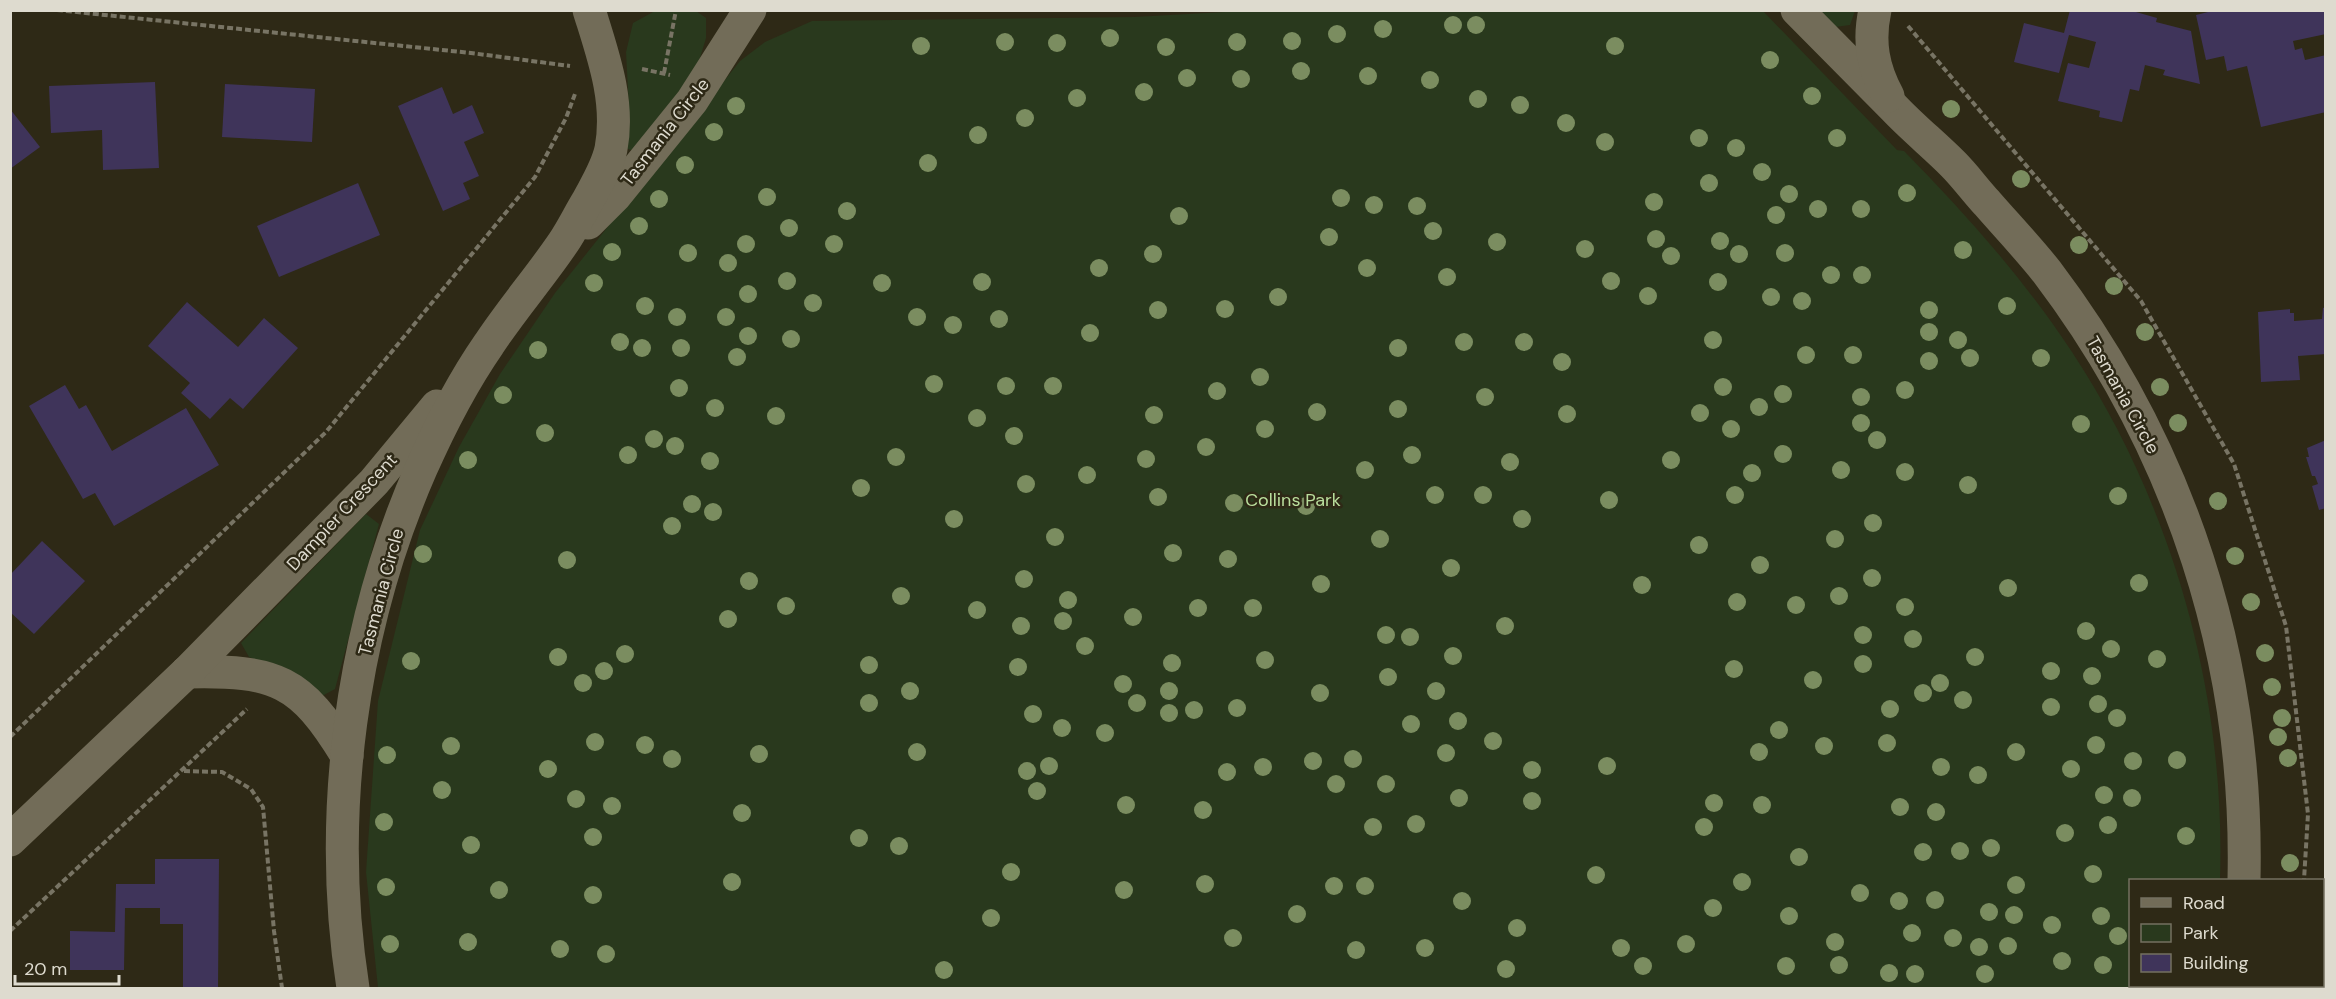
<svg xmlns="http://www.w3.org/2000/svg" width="2336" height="999" viewBox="0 0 2336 999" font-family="'DM Sans',sans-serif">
<rect width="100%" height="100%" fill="#2e2916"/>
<g fill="#29391d">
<path d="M1261,10l502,1 134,139 7,1c61,62 120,128 168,201 102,155 154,344 148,528h-90v106h82v2h-1834l-12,-116 12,-171 42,-171 39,-83 41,-73 55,-81 185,-232 25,-19 47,-21 322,-4z"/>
<path d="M655,11h41l10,7v20l-10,33 -60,81 -13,-5 6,-38 -3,-57 7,-29z"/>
<path d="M1819,11h36l-5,14 -15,2z"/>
<path d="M366,514l13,10 -44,165 -13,7 -32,-20 -41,-19 -8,-14z"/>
</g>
<g fill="#3f345a">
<path d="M2070,10h59l28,8 -1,4 35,9 9,53 -37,-9 2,-5 -20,-5 -6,26 -9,-2 -8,33 -23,-5 1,-6 -42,-10 10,-38 21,5 7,-26 -27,-7 -10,38 -45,-11 10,-39 40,10z"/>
<path d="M2216,10h110v24l-33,7 2,9 7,-2 3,12 21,-5v57l-65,15 -14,-61 -20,5 -3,-15 -18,4 -10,-45z"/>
<path d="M155,82l4,86 -56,2 -1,-40 -51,3 -2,-47z"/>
<path d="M225,84l90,5 -3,53 -90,-5z"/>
<path d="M442,87l11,27 19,-9 12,28 -20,9 15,34 -16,7 7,16 -27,12 -45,-105z"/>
<path d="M10,109l30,38 -30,22z"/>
<path d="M358,183l22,52 -101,42 -22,-51z"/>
<path d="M187,302l51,45 26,-29 34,30 -55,61 -13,-11 -20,21 -29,-26 9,-10 -42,-37z"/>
<path d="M2326,307v47l-28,2 2,24 -39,2 -3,-70 32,-3v4h4v8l28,-2 1,-11z"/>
<path d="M65,385l14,24 7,-4 26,46 74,-43 33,57 -105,61 -19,-33 -12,6 -54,-93z"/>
<path d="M2326,440v68l-7,2 -7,-24 6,-2 -3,-8h-3l-6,-19h3l-2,-9z"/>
<path d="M42,541l43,40 -51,53 -24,-22v-37z"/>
<path d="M155,859h64l-1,129h-35v-64h-23v-16h-35l-1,62h-54v-39l45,1 1,-48h39z"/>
</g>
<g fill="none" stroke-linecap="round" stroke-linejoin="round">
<g stroke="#787464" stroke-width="4" stroke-dasharray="6 3" stroke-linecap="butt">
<path d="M57,10l414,43 99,13"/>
<path d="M1908,26l233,275 93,163 52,162 22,188 -4,66"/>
<path d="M642,69l28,6"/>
<path d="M664,73l12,-63"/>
<path d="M10,737l316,-305 209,-255 31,-59 9,-24"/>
<path d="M184,771l38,1 29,17 12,18 11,124 8,57"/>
<path d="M10,931l237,-222"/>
<path d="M2296,988l1,-2"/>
</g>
<g stroke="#726c58" stroke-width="33">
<path d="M1797,10c33,33 65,66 97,98 19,20 40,37 59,56 12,12 22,26 34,39 20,23 41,45 60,69 134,177 202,387 197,608"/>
<path d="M1875,10c-7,32 -2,58 13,86"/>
<path d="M588,223l28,-28 76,-94 58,-91"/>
<path d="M187,672c89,-2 114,8 160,84"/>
<path d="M10,840l177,-168 187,-190 63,-76"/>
<path d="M353,988c-27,-173 -2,-359 68,-519 19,-43 41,-86 68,-125 23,-35 51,-67 74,-101 9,-13 16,-28 24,-41 9,-17 20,-34 24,-53 9,-48 -8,-94 -22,-139"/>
<path d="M2234,988v-2"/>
</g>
</g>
<g fill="#7b8d60">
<circle cx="1453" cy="25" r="9"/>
<circle cx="1476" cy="25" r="9"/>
<circle cx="1383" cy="29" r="9"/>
<circle cx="1337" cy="34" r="9"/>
<circle cx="1110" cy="38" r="9"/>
<circle cx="1292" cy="41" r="9"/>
<circle cx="1005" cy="42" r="9"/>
<circle cx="1237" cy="42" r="9"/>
<circle cx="1057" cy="43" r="9"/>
<circle cx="921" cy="46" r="9"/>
<circle cx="1615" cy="46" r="9"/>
<circle cx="1166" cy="47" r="9"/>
<circle cx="1770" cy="60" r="9"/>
<circle cx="1301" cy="71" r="9"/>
<circle cx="1368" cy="76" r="9"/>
<circle cx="1187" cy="78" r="9"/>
<circle cx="1241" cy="79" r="9"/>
<circle cx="1430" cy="80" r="9"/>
<circle cx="1144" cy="92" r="9"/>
<circle cx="1812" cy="96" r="9"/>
<circle cx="1077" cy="98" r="9"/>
<circle cx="1478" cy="99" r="9"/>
<circle cx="1520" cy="105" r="9"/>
<circle cx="736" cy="106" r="9"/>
<circle cx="1951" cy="109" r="9"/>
<circle cx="1025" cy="118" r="9"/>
<circle cx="1566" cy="123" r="9"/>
<circle cx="714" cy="132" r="9"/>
<circle cx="978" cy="135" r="9"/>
<circle cx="1699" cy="138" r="9"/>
<circle cx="1837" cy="138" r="9"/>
<circle cx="1605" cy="142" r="9"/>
<circle cx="1736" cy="148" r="9"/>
<circle cx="928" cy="163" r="9"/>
<circle cx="685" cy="165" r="9"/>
<circle cx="1762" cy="172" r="9"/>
<circle cx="2021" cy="179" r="9"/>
<circle cx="1709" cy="183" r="9"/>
<circle cx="1907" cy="193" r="9"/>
<circle cx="1789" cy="194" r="9"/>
<circle cx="767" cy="197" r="9"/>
<circle cx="1341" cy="198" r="9"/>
<circle cx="659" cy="199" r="9"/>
<circle cx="1654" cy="202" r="9"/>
<circle cx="1374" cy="205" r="9"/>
<circle cx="1417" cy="206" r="9"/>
<circle cx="1818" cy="209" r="9"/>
<circle cx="1861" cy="209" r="9"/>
<circle cx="847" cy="211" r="9"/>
<circle cx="1776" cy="215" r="9"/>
<circle cx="1179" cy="216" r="9"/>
<circle cx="639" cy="226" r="9"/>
<circle cx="789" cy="228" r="9"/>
<circle cx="1433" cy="231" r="9"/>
<circle cx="1329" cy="237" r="9"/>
<circle cx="1656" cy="239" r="9"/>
<circle cx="1720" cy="241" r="9"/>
<circle cx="1497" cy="242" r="9"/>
<circle cx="746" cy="244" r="9"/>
<circle cx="834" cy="244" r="9"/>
<circle cx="2079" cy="245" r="9"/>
<circle cx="1585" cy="249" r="9"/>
<circle cx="1963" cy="250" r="9"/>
<circle cx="612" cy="252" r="9"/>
<circle cx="688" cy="253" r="9"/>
<circle cx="1785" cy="253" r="9"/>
<circle cx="1153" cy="254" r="9"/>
<circle cx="1739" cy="254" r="9"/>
<circle cx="1671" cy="256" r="9"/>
<circle cx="728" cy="263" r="9"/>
<circle cx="1099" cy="268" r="9"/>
<circle cx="1367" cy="268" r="9"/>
<circle cx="1831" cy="275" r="9"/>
<circle cx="1862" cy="275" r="9"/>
<circle cx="1447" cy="277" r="9"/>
<circle cx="787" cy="281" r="9"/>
<circle cx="1611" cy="281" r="9"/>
<circle cx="982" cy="282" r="9"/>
<circle cx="1718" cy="282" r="9"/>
<circle cx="594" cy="283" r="9"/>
<circle cx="882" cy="283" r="9"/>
<circle cx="2114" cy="286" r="9"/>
<circle cx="748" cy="294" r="9"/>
<circle cx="1648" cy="296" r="9"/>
<circle cx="1278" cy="297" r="9"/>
<circle cx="1771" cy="297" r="9"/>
<circle cx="1802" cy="301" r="9"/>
<circle cx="813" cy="303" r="9"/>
<circle cx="645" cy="306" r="9"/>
<circle cx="2007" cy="306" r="9"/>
<circle cx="1225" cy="309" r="9"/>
<circle cx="1158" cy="310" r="9"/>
<circle cx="1929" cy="310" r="9"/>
<circle cx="677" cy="317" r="9"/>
<circle cx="726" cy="317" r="9"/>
<circle cx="917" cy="317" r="9"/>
<circle cx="999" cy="319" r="9"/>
<circle cx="953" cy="325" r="9"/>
<circle cx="1929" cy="332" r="9"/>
<circle cx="2145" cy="332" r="9"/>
<circle cx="1090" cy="333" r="9"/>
<circle cx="748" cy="336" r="9"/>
<circle cx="791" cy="339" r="9"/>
<circle cx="1713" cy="340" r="9"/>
<circle cx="1958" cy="340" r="9"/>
<circle cx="620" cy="342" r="9"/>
<circle cx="1464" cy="342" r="9"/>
<circle cx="1524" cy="342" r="9"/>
<circle cx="642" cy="348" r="9"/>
<circle cx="681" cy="348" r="9"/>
<circle cx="1398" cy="348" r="9"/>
<circle cx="538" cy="350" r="9"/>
<circle cx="1806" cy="355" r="9"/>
<circle cx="1853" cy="355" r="9"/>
<circle cx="737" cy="357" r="9"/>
<circle cx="1970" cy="358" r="9"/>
<circle cx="2041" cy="358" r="9"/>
<circle cx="1929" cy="361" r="9"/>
<circle cx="1562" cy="362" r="9"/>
<circle cx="1260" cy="377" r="9"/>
<circle cx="934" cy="384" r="9"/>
<circle cx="1006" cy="386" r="9"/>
<circle cx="1053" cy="386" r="9"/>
<circle cx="1723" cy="387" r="9"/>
<circle cx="2160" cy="387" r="9"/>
<circle cx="679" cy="388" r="9"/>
<circle cx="1905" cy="390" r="9"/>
<circle cx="1217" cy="391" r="9"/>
<circle cx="1783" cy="394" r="9"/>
<circle cx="503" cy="395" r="9"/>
<circle cx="1485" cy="397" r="9"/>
<circle cx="1861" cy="397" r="9"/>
<circle cx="1759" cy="407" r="9"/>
<circle cx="715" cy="408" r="9"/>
<circle cx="1398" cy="409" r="9"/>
<circle cx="1317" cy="412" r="9"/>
<circle cx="1700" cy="413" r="9"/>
<circle cx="1567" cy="414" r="9"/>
<circle cx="1154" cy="415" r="9"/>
<circle cx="776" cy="416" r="9"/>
<circle cx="977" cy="418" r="9"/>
<circle cx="1861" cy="423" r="9"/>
<circle cx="2178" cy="423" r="9"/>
<circle cx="2081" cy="424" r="9"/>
<circle cx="1265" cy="429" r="9"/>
<circle cx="1731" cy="429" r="9"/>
<circle cx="545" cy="433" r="9"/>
<circle cx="1014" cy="436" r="9"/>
<circle cx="654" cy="439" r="9"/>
<circle cx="1877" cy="440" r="9"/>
<circle cx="675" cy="446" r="9"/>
<circle cx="1206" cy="447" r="9"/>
<circle cx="1783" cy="454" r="9"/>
<circle cx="628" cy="455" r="9"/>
<circle cx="1412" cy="455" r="9"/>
<circle cx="896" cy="457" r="9"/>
<circle cx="1146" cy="459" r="9"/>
<circle cx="468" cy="460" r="9"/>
<circle cx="1671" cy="460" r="9"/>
<circle cx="710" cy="461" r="9"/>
<circle cx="1510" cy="462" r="9"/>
<circle cx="1365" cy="470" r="9"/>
<circle cx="1841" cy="470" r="9"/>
<circle cx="1905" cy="472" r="9"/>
<circle cx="1752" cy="473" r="9"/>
<circle cx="1087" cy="475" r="9"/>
<circle cx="1026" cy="484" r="9"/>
<circle cx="1968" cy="485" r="9"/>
<circle cx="861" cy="488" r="9"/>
<circle cx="1435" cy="495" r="9"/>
<circle cx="1483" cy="495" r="9"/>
<circle cx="1735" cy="495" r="9"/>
<circle cx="2118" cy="496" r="9"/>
<circle cx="1158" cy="497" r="9"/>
<circle cx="1609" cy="500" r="9"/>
<circle cx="2218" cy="501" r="9"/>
<circle cx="1234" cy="503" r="9"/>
<circle cx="692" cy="504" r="9"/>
<circle cx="1306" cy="506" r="9"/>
<circle cx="713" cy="512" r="9"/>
<circle cx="954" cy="519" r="9"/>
<circle cx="1522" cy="519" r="9"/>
<circle cx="1873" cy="523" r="9"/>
<circle cx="672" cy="526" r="9"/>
<circle cx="1055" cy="537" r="9"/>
<circle cx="1380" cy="539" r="9"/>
<circle cx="1835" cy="539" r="9"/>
<circle cx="1699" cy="545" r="9"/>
<circle cx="1173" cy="553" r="9"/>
<circle cx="423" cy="554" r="9"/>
<circle cx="2235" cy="556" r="9"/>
<circle cx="1228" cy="559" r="9"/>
<circle cx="567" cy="560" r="9"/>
<circle cx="1760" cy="565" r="9"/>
<circle cx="1451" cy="568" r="9"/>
<circle cx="1872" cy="578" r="9"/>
<circle cx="1024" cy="579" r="9"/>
<circle cx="749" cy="581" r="9"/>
<circle cx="2139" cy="583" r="9"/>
<circle cx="1321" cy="584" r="9"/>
<circle cx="1642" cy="585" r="9"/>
<circle cx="2008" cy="588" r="9"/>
<circle cx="901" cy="596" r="9"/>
<circle cx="1839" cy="596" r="9"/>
<circle cx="1068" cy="600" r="9"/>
<circle cx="1737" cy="602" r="9"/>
<circle cx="2251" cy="602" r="9"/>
<circle cx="1796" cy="605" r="9"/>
<circle cx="786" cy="606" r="9"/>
<circle cx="1905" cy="607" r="9"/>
<circle cx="1198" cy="608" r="9"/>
<circle cx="1253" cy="608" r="9"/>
<circle cx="977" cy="610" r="9"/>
<circle cx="1133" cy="617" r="9"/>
<circle cx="728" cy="619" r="9"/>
<circle cx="1063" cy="621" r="9"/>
<circle cx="1021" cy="626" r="9"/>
<circle cx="1505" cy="626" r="9"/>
<circle cx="2086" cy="631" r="9"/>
<circle cx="1386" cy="635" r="9"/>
<circle cx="1863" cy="635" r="9"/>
<circle cx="1410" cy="637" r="9"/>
<circle cx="1913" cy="639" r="9"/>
<circle cx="1085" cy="646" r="9"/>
<circle cx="2111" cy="649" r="9"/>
<circle cx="2265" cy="653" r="9"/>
<circle cx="625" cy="654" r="9"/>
<circle cx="1453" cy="656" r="9"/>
<circle cx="558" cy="657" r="9"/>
<circle cx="1975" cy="657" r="9"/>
<circle cx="2157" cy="659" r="9"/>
<circle cx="1265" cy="660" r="9"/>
<circle cx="411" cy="661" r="9"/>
<circle cx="1172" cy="663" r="9"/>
<circle cx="1863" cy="664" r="9"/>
<circle cx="869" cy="665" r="9"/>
<circle cx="1018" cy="667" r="9"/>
<circle cx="1734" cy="669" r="9"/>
<circle cx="604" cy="671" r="9"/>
<circle cx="2051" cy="671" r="9"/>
<circle cx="2092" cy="676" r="9"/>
<circle cx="1388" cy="677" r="9"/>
<circle cx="1813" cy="680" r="9"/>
<circle cx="583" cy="683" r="9"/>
<circle cx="1940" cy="683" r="9"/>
<circle cx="1123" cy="684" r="9"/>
<circle cx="2272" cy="687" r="9"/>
<circle cx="910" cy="691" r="9"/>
<circle cx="1169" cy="691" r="9"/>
<circle cx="1436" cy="691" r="9"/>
<circle cx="1320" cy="693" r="9"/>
<circle cx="1923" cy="693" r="9"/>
<circle cx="1963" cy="700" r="9"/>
<circle cx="869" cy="703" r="9"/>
<circle cx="1137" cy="703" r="9"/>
<circle cx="2098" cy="704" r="9"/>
<circle cx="2051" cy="707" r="9"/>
<circle cx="1237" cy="708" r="9"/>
<circle cx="1890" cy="709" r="9"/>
<circle cx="1194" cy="710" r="9"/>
<circle cx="1169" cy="713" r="9"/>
<circle cx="1033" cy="714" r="9"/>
<circle cx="2117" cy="718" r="9"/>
<circle cx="2282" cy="718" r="9"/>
<circle cx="1458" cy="721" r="9"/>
<circle cx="1411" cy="724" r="9"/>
<circle cx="1062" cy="728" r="9"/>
<circle cx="1779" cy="730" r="9"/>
<circle cx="1105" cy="733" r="9"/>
<circle cx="2278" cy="737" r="9"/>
<circle cx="1493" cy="741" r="9"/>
<circle cx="595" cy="742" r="9"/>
<circle cx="1887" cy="743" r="9"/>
<circle cx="645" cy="745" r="9"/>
<circle cx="2096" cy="745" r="9"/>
<circle cx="451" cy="746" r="9"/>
<circle cx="1824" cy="746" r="9"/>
<circle cx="917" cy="752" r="9"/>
<circle cx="1759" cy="752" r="9"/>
<circle cx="2016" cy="752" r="9"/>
<circle cx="1446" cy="753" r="9"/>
<circle cx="759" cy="754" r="9"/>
<circle cx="387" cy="755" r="9"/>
<circle cx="2288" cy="758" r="9"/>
<circle cx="672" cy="759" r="9"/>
<circle cx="1353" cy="759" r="9"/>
<circle cx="2177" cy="760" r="9"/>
<circle cx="1313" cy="761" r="9"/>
<circle cx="2133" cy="761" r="9"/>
<circle cx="1049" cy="766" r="9"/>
<circle cx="1607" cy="766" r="9"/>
<circle cx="1263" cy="767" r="9"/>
<circle cx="1941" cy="767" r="9"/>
<circle cx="548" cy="769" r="9"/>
<circle cx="2071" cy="769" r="9"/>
<circle cx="1532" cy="770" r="9"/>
<circle cx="1027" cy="771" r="9"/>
<circle cx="1227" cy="772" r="9"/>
<circle cx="1978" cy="775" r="9"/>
<circle cx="1336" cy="784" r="9"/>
<circle cx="1386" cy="784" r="9"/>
<circle cx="442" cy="790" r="9"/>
<circle cx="1037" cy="791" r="9"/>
<circle cx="2104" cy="795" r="9"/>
<circle cx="1459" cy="798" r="9"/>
<circle cx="2132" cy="798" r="9"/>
<circle cx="576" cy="799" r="9"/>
<circle cx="1532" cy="801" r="9"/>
<circle cx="1714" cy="803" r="9"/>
<circle cx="1126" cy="805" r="9"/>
<circle cx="1762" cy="805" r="9"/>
<circle cx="612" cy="806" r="9"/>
<circle cx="1900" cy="807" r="9"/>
<circle cx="1203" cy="810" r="9"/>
<circle cx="1936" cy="812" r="9"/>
<circle cx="742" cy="813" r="9"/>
<circle cx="384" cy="822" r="9"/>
<circle cx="1416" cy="824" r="9"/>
<circle cx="2108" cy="825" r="9"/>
<circle cx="1373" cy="827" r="9"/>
<circle cx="1704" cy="827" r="9"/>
<circle cx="2065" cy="833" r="9"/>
<circle cx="2186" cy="836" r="9"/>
<circle cx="593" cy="837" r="9"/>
<circle cx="859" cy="838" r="9"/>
<circle cx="471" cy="845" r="9"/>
<circle cx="899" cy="846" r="9"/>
<circle cx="1991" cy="848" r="9"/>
<circle cx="1960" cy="851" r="9"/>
<circle cx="1923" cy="852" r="9"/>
<circle cx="1799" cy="857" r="9"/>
<circle cx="2290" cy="863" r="9"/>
<circle cx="1011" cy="872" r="9"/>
<circle cx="2093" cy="874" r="9"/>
<circle cx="1596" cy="875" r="9"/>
<circle cx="732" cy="882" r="9"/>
<circle cx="1742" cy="882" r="9"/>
<circle cx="1205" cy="884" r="9"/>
<circle cx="2016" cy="885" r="9"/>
<circle cx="1334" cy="886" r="9"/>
<circle cx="1365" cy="886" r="9"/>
<circle cx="386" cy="887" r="9"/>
<circle cx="499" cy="890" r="9"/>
<circle cx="1124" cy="890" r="9"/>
<circle cx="1860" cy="893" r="9"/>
<circle cx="593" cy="895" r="9"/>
<circle cx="1935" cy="900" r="9"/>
<circle cx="1462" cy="901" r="9"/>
<circle cx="1899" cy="901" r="9"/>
<circle cx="1713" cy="908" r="9"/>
<circle cx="1989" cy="912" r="9"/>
<circle cx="1297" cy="914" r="9"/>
<circle cx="2014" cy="915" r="9"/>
<circle cx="1789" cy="916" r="9"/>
<circle cx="2101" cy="916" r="9"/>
<circle cx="991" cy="918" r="9"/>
<circle cx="2052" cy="925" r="9"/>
<circle cx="1517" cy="928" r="9"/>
<circle cx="1912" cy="933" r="9"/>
<circle cx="2118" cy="936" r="9"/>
<circle cx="1233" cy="938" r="9"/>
<circle cx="1953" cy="938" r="9"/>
<circle cx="468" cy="942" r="9"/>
<circle cx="1835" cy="942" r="9"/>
<circle cx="390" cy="944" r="9"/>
<circle cx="1686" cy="944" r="9"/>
<circle cx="2008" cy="946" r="9"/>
<circle cx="1979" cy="947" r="9"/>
<circle cx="1425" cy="948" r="9"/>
<circle cx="1621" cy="948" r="9"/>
<circle cx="560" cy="949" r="9"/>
<circle cx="1356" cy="950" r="9"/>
<circle cx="606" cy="954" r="9"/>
<circle cx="2062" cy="961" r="9"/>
<circle cx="1839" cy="965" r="9"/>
<circle cx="2103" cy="965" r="9"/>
<circle cx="1643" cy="966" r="9"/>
<circle cx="1786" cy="966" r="9"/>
<circle cx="1506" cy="969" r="9"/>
<circle cx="944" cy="970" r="9"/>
<circle cx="1889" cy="973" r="9"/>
<circle cx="1915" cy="974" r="9"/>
<circle cx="1985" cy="974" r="9"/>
</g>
<g text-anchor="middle" stroke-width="5" stroke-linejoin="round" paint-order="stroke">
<g font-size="18" fill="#dedbcf" stroke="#2e2916">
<text transform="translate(665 132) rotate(-52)" y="6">Tasmania Circle</text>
<text transform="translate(2123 395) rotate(61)" y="6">Tasmania Circle</text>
<text transform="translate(342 512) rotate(-47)" y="6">Dampier Crescent</text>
<text transform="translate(381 592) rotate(-75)" y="6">Tasmania Circle</text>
</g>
<g font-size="18" fill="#badf9d" stroke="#2e2916">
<text x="1293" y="506">Collins Park</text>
</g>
</g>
<rect width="2336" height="999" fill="none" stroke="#dedbcf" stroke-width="24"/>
<rect x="2129" y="879" width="195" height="108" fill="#2e2916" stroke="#747060" stroke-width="1.5"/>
<rect x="2141" y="898" width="30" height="9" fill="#726c58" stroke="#747060" stroke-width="1.5"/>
<text x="2183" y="909" font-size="18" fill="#dedbcf">Road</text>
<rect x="2141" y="924" width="30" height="18" fill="#29391d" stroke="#747060" stroke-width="1.5"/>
<text x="2183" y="939" font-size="18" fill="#dedbcf">Park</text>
<rect x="2141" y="954" width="30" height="18" fill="#3f345a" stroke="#747060" stroke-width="1.5"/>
<text x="2183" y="969" font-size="18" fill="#dedbcf">Building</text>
<path d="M15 975v9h104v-9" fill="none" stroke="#dedbcf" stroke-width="3"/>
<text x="24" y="975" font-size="18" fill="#dedbcf" stroke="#2e2916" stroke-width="4.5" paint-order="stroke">20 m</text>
</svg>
